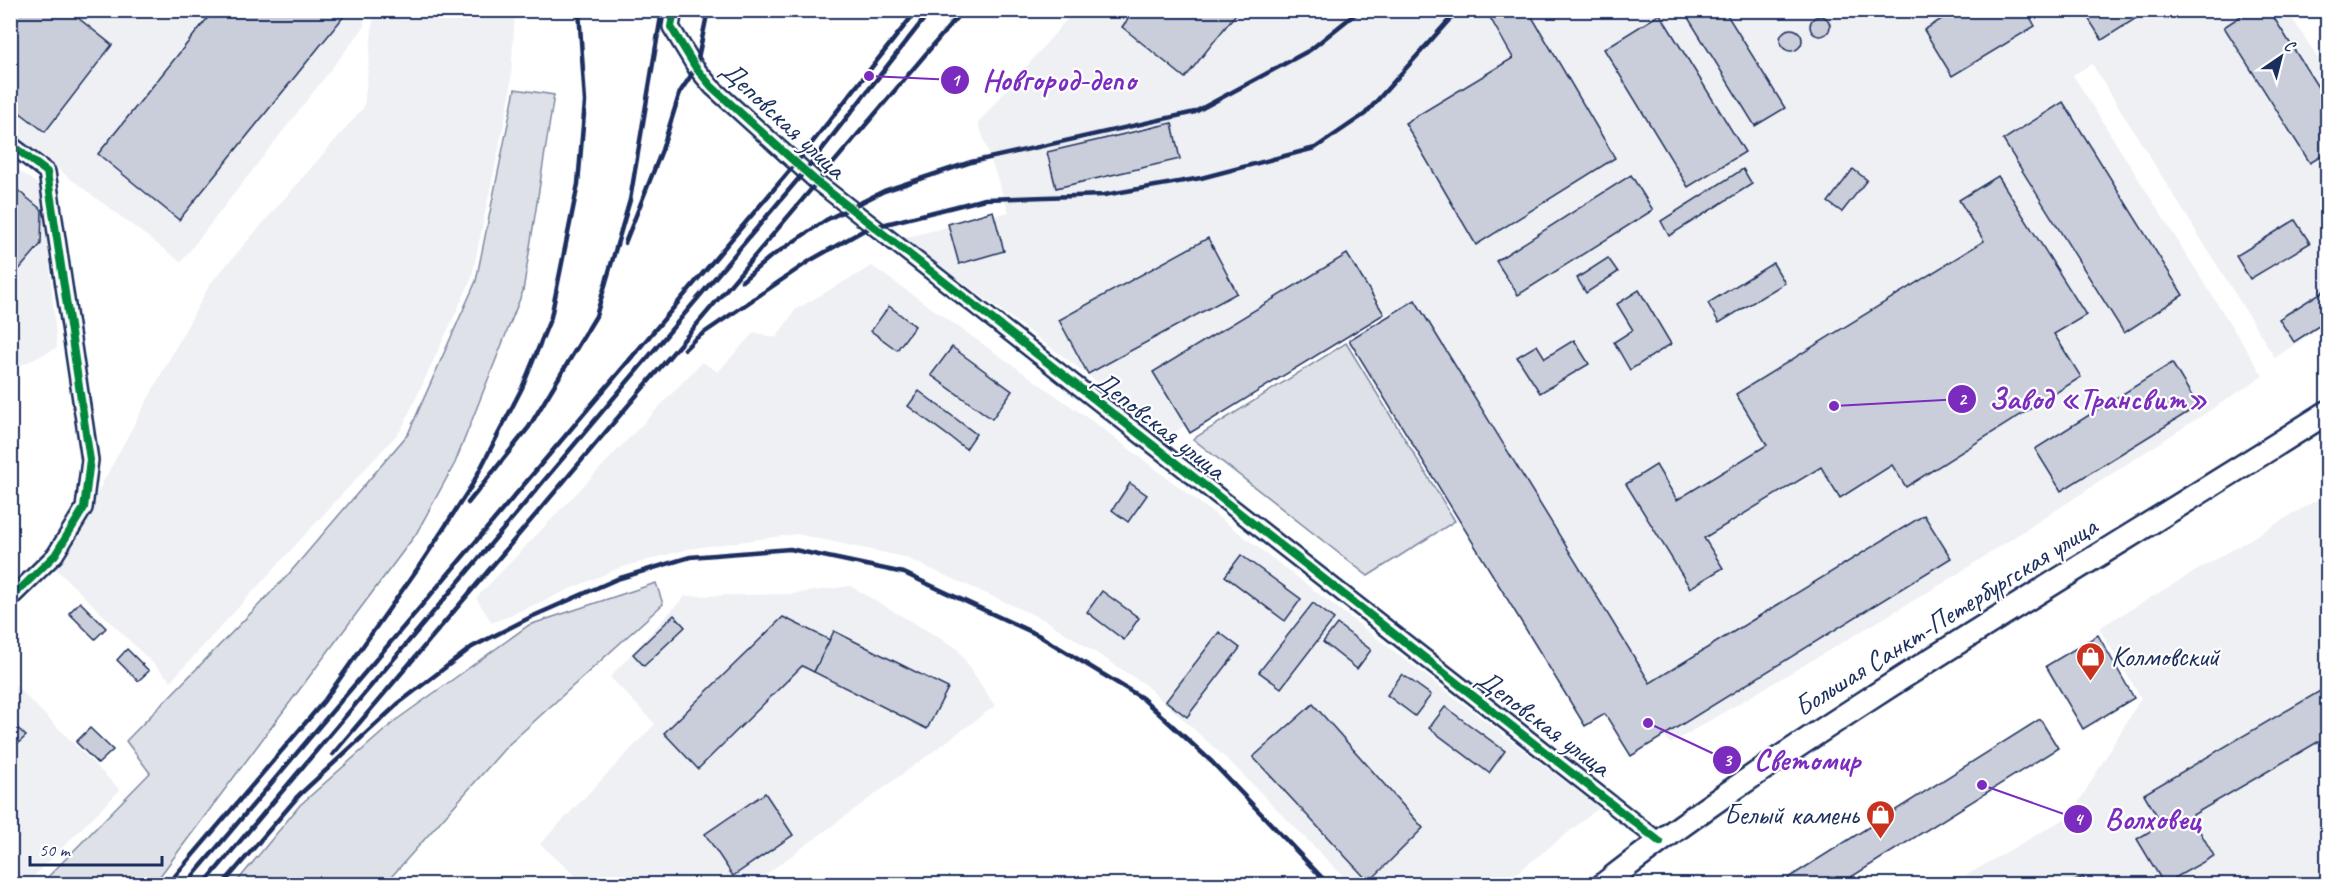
<svg xmlns="http://www.w3.org/2000/svg" width="2338" height="895" viewBox="0 0 2338 895" font-family="Caveat,sans-serif">
<rect width="100%" height="100%" fill="#fff"/>
<filter id="ink" filterUnits="userSpaceOnUse"><feTurbulence type="fractalNoise" baseFrequency=".0167" numOctaves="2"/><feDisplacementMap in="SourceGraphic" scale="12" xChannelSelector="R" yChannelSelector="G"/><feConvolveMatrix kernelMatrix="1 2 1 2 8 2 1 2 1" color-interpolation-filters="sRGB"/></filter>
<g filter="url(#ink)">
<g fill="#eff0f4">
<path d="M2287,10l40,63v249l-52,36 -183,-294 -19,11 190,301 -318,206 -275,162 -281,-432 -220,123 -266,-197 106,-26 -31,-89 96,-112z"/>
<path d="M10,11h355l-1,16 -183,235 -170,-128z"/>
<path d="M374,11h141l-5,84 -39,185 -70,150 -230,251 -115,-112 154,-285 154,-177z"/>
<path d="M10,164l33,24 14,160 -46,22z"/>
<path d="M872,266l230,162 497,380 -96,76h-152l-119,-120 -89,-81 -98,-63 -141,-63 -108,-23 -108,15 -69,19 -127,55 -16,-25 226,-236 16,10 36,-40 22,6 20,-29z"/>
<path d="M2327,494v390h-376l120,-69 70,-117 -42,-70z"/>
<path d="M850,586l107,62 38,58 -242,178h-177l4,-4 -40,-36 115,-120 -45,-47 75,-81 107,-2z"/>
<path d="M15,685l105,105 -94,94h-15l-1,-194z"/>
</g>
<g fill="#dee1e7" stroke="#7c88a2" stroke-width="1.5">
<path d="M515,89l39,6 -31,196 -68,172 -39,71 -262,350h-113l109,-111 -24,-32 161,-165 121,-142 68,-153z"/>
<path d="M1346,343l109,178 -87,55 -175,-137z"/>
<path d="M656,583l7,21 -156,142 -122,138h-150l65,-79 96,-85 133,-95z"/>
</g>
<g fill="#caceda" stroke="#1b2f5e" stroke-width="1.5">
<path d="M10,10h58l44,35 -67,87 -35,-27z"/>
<path d="M214,10h135l-170,210 -81,-66z"/>
<path d="M1135,10h104l-54,68 -63,-51z"/>
<path d="M1493,10h35l87,148 -139,87 -71,-122 108,-65 -25,-44z"/>
<path d="M1696,10h28l61,98 -30,18 -68,-110z"/>
<path d="M1956,10h70l9,16 -83,50 -28,-46z"/>
<path d="M2083,10h66l-47,30z"/>
<path d="M2250,10h19l59,93v49l-18,11 -86,-136z"/>
<path d="M1660,14l85,138 -57,35 -84,-138z"/>
<circle cx="1820" cy="26" r="10"/>
<circle cx="1791" cy="40" r="11"/>
<path d="M2063,102l120,193 -59,38 -121,-193z"/>
<path d="M1172,123l8,36 -124,29 -9,-36z"/>
<path d="M1743,169l9,15 -83,52 -8,-15z"/>
<path d="M1853,169l14,11 -25,32 -14,-10z"/>
<path d="M1631,175l22,35 -135,85 -22,-34z"/>
<path d="M1998,176l88,139 -32,19 27,43 -175,110 -14,-22 -52,33 -19,-31 -117,71 19,30 -33,20 -64,-104 30,-19 21,35 90,-55 -31,-51 248,-153 -25,-41z"/>
<path d="M10,184l32,26 -1,34 -31,36z"/>
<path d="M993,211l11,40 -45,13 -11,-40z"/>
<path d="M2295,220l15,23 -60,36 -14,-23z"/>
<path d="M1208,238l29,55 -149,81 -29,-54z"/>
<path d="M1347,254l37,60 -194,119 -37,-61z"/>
<path d="M1608,258l10,14 -32,21 -9,-15z"/>
<path d="M1773,263l12,20 -66,40 -11,-20z"/>
<path d="M2328,288v32l-34,22 -15,-23z"/>
<path d="M1639,290l32,54 -41,26 -16,-28 19,-12 -16,-26z"/>
<path d="M1415,300l235,383 274,-168 27,43 -320,198 -26,-42 -20,12 -236,-386z"/>
<path d="M889,306l26,20 -18,24 -26,-19z"/>
<path d="M1574,340l15,24 -49,29 -23,-36 20,-12 8,13z"/>
<path d="M952,347l60,44 -20,28 -61,-44z"/>
<path d="M2172,363l26,43 -137,85 -26,-42z"/>
<path d="M919,391l57,43 -10,15 -58,-43z"/>
<path d="M1130,483l17,12 -19,27 -16,-12z"/>
<path d="M1241,555l60,44 -16,22 -60,-45z"/>
<path d="M1102,591l37,27 -15,22 -37,-28z"/>
<path d="M80,602l26,26 -11,11 -26,-26z"/>
<path d="M1313,603l21,16 -53,69 -22,-16z"/>
<path d="M674,615l11,12 -41,39 -11,-12z"/>
<path d="M783,617l47,23 -16,32 -12,-6 -104,103 -34,-36z"/>
<path d="M1337,624l34,26 -14,19 -34,-27z"/>
<path d="M834,631l114,57 -21,41 -113,-57z"/>
<path d="M1219,632l21,16 -53,69 -21,-16z"/>
<path d="M2098,635l36,63 -51,31 -37,-63z"/>
<path d="M127,649l22,22 -11,10 -21,-21z"/>
<path d="M1402,674l29,21 -16,21 -28,-21z"/>
<path d="M2327,687l1,49 -137,80 23,40 -50,28 -27,-45 25,-15 -18,-30z"/>
<path d="M1313,704l110,124 -54,54 -116,-125z"/>
<path d="M1445,707l60,44 -16,22 -60,-45z"/>
<path d="M2040,719l18,29 -218,136h-48l-4,-6z"/>
<path d="M10,721l16,15 -16,15z"/>
<path d="M90,728l23,22 -15,14 -22,-22z"/>
<path d="M765,793l28,42 -60,41 -28,-42z"/>
<path d="M2083,877l4,7h-18z"/>
</g>
<g fill="none" stroke-linecap="round" stroke-linejoin="round">
<defs>
<g id="minor">
<path d="M674,10l-3,17 25,41 16,19 105,95 843,660"/>
<path d="M10,144l37,28 43,288 -6,48 -29,47 -45,44"/>
</g>
<path id="primary" d="M1604,884c85,-67 176,-127 267,-186 151,-98 305,-189 457,-286"/>
</defs>
<use href="#minor" stroke="#1b2f5e" stroke-width="20"/>
<use href="#primary" stroke="#1b2f5e" stroke-width="27"/>
<use href="#minor" stroke="#fff" stroke-width="15"/>
<use href="#primary" stroke="#fff" stroke-width="22"/>
<g stroke="#1b2f5e" stroke-width="4.5">
<path d="M691,74l5,-6 12,-58"/>
<path d="M625,243l37,-93 18,-58 16,-24"/>
<path d="M742,281l27,-23 57,-38 58,-29 87,-29 224,-50 115,-62 50,-40"/>
<path d="M685,349l10,-10 116,-79 55,-31 119,-30 119,-4 97,-17 114,-30 50,-34 93,-104"/>
<path d="M468,503l61,-76 67,-111 34,-116 32,-190"/>
<path d="M333,754l630,-744"/>
<path d="M296,798l103,-95 73,-56 59,-30 86,-38 73,-22 100,-8 114,24 134,62 104,63 70,64 116,122"/>
<path d="M175,876l149,-175 94,-133 54,-83 50,-97 29,-71 27,-133 7,-82 -6,-92"/>
<path d="M186,884l610,-721 121,-153"/>
<path d="M204,884l601,-713 126,-161"/>
<path d="M223,884l78,-91"/>
</g>
<defs>
<g id="cycleway">
<path d="M674,10l-3,17 25,41 16,19 105,95 843,660"/>
<path d="M10,144l37,28 43,288 -6,48 -29,47 -45,44"/>
</g>
</defs>
<use href="#cycleway" stroke="#fff" stroke-width="11"/>
<use href="#cycleway" stroke="#00873e" stroke-width="8"/>
</g>
</g>
<defs>
<symbol id="shop-pin" viewBox="-11 -11 22 30"><path d="M0 17L-7.5 6A9.5 9.5 0 1 1 7.5 6Z" fill="#c8321e" stroke="#fff"/><path d="M-5-2.5h2.3a2.7 3.5 0 0 1 5.4 0H5L5.5 6h-11ZM-1.5-2.5h3a1.5 2.3 0 0 0-3 0Z" fill="#fff"/></symbol>
</defs>
<g fill-rule="evenodd">
<use href="#shop-pin" x="2074" y="640" width="33" height="45"/>
<use href="#shop-pin" x="1864" y="798" width="33" height="45"/>
</g>
<g text-anchor="middle" stroke-width="4.5" stroke-linejoin="round" paint-order="stroke">
<g font-size="28" fill="#1b2f5e" stroke="#fff">
<text transform="translate(784 119) rotate(43)" y="10">Деповская улица</text>
<text transform="translate(1160 424) rotate(38)" y="10">Деповская улица</text>
<text transform="translate(1945 616) rotate(-32)" y="10">Большая Санкт-Петербургская улица</text>
<text transform="translate(1544 722) rotate(37)" y="10">Деповская улица</text>
</g>
<g font-size="28" fill="#1b2f5e" stroke="#fff" text-anchor="start">
<text x="2111" y="666">Колмовский</text>
<text x="1859" y="824" text-anchor="end">Белый камень</text>
</g>
</g>
<path fill="none" stroke="#7b2cbf" stroke-width="2" d="M869 76L955 80M1834 406L1962 399M1648 723L1727 760M1982 785L2078 819"/>
<g fill="#7b2cbf" stroke="#fff" stroke-width="2">
<circle cx="869" cy="76" r="6"/>
<circle cx="1834" cy="406" r="6"/>
<circle cx="1648" cy="723" r="6"/>
<circle cx="1982" cy="785" r="6"/>
<circle cx="955" cy="80" r="15"/>
<circle cx="1962" cy="399" r="15"/>
<circle cx="1727" cy="760" r="15"/>
<circle cx="2078" cy="819" r="15"/>
</g>
<g font-size="18" text-anchor="middle" font-weight="bold" fill="#fff">
<text x="955" y="86">1</text>
<text x="1962" y="405">2</text>
<text x="1727" y="766">3</text>
<text x="2078" y="825">4</text>
</g>
<g font-size="30" text-anchor="middle" font-weight="bold" fill="#7b2cbf" stroke="#fff" stroke-width="4.5" stroke-linejoin="round" paint-order="stroke">
<text x="1059" y="90">Новгород-депо</text>
<text x="2098" y="409">Завод «Трансвит»</text>
<text x="1807" y="770">Светомир</text>
<text x="2153" y="829">Волховец</text>
</g>
<rect width="2338" height="895" fill="none" stroke="#fff" stroke-width="36"/>
<rect x="18" y="18" width="2302" height="859" fill="none" stroke="#1b2f5e" stroke-width="2" filter="url(#ink)"/>
<g transform="translate(2281 57) rotate(35)" stroke="#ffffff" stroke-width="4.5" paint-order="stroke">
<path d="M0-4.5L10 22L0 15L-10 22Z" fill="#1b2f5e"/>
<text y="-9" font-size="16" font-weight="bold" text-anchor="middle" fill="#1b2f5e">С</text>
</g>
<path d="M30 856v9h132v-9" fill="none" stroke="#1b2f5e" stroke-width="3"/>
<text x="39" y="856" font-size="18" fill="#1b2f5e" stroke="#ffffff" stroke-width="4.5" paint-order="stroke">50 m</text>
</svg>
